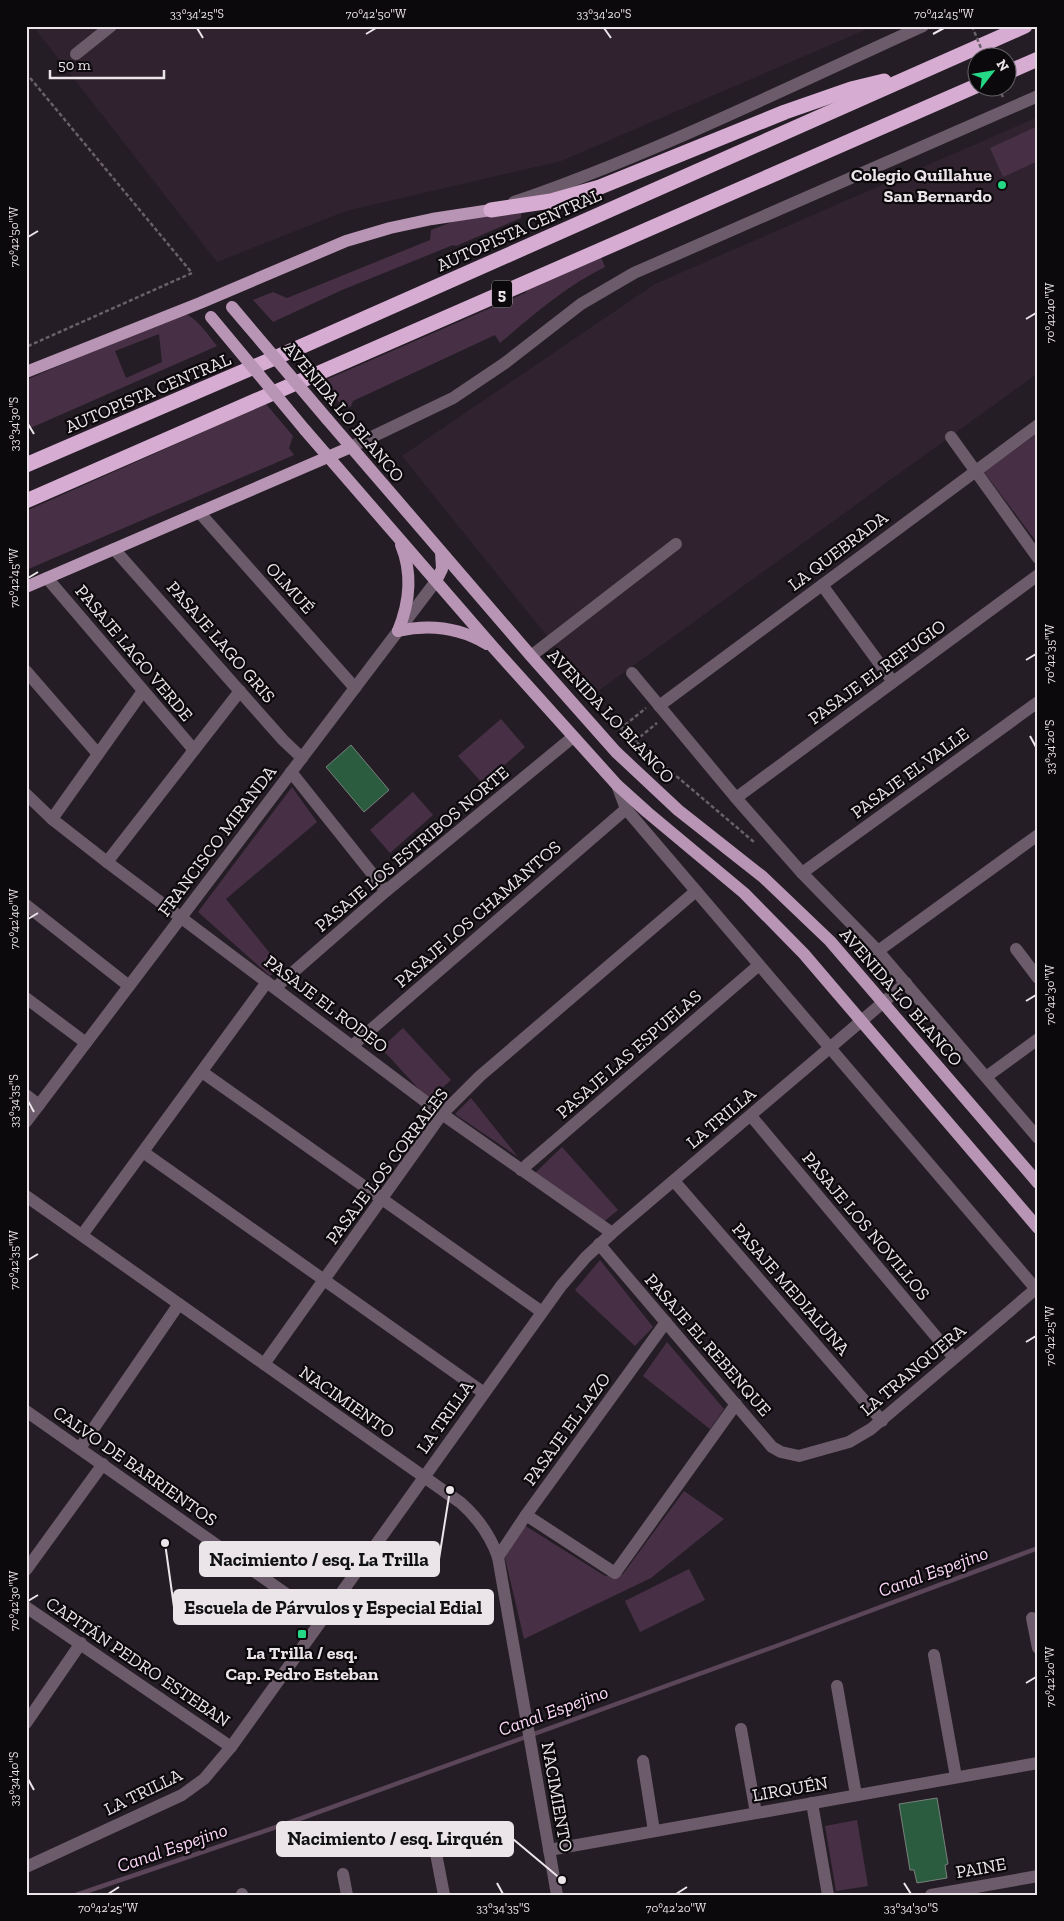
<svg xmlns="http://www.w3.org/2000/svg" width="1064" height="1921" viewBox="0 0 1064 1921" font-family="'Zilla Slab',serif">
<rect width="100%" height="100%" fill="#251d25"/>
<g fill="#30232f">
<path d="M33,26h841l-313,135 -215,50 -129,51z"/>
<path d="M1038,117v256l-444,321 -192,-238 253,-172z"/>
</g>
<g fill="#473045" fill-rule="evenodd">
<path d="M1038,126v35l-35,16 -13,-29z"/>
<path d="M522,208l-1,10 -65,28 -3,-1 -111,45 -69,32 -20,-22 20,-8 14,6 143,-58 1,-10 29,-11z"/>
<path d="M601,257l4,10c-39,19 -72,48 -105,76l-5,-8 -142,66 -2,5 -6,3 -24,-27 204,-89 4,-5z"/>
<path d="M184,313c14,6 24,22 33,33l-191,84v-50l153,-66zM159,334l3,28 -36,16 -11,-27z"/>
<path d="M266,404l27,32 -4,12 5,7 -268,115v-59z"/>
<path d="M1038,433v111l-54,-72z"/>
<path d="M501,719l24,28 -42,37 -25,-28z"/>
<path d="M292,787l25,35 -91,77 55,68 -11,9 -72,-64z"/>
<path d="M413,792l20,23 -43,38 -20,-23z"/>
<path d="M403,1028l48,52 -22,20 -48,-52z"/>
<path d="M471,1098l47,59 -63,-43z"/>
<path d="M562,1147l56,63 -16,13 -68,-49z"/>
<path d="M600,1260l53,67 -18,19 -60,-56z"/>
<path d="M667,1342l57,67 -14,20 -67,-53z"/>
<path d="M684,1491l40,28 -73,59 -127,61 -19,-81 19,-33 81,51 18,-2z"/>
<path d="M689,1569l16,31 -65,32 -15,-31z"/>
<path d="M857,1820l11,66 -32,5 -11,-65z"/>
</g>
<g fill="none" stroke-linecap="round" stroke-linejoin="round">
<path stroke="#5a4559" stroke-width="4.5" d="M76,1895l215,-73 488,-177 259,-97"/>
</g>
<g fill="#2c5c40" stroke="#76827a">
<path d="M351,745l38,45 -25,22 -38,-45z"/>
<path d="M937,1798l11,66 -3,1 2,13 -30,5 -3,-13h-4l-11,-66z"/>
</g>
<g fill="none" stroke-linecap="round" stroke-linejoin="round">
<g stroke="#686168" stroke-width="2.5" stroke-dasharray="4 2.5" stroke-linecap="butt">
<path d="M26,73l166,200 -166,74"/>
<path d="M998,88l5,9"/>
<path d="M602,713l152,129"/>
<path d="M620,729l26,-21"/>
<path d="M635,741l22,-18"/>
</g>
<g stroke="#6c5b6a" stroke-width="12">
<path d="M76,54l35,-28"/>
<path d="M514,202c140,-48 274,-115 409,-176"/>
<path d="M951,437l87,121"/>
<path d="M351,447l102,-49 52,-35 76,-59 53,-31 404,-177"/>
<path d="M199,512l156,176"/>
<path d="M114,549l169,191 19,18"/>
<path d="M47,578l147,172"/>
<path d="M822,585l71,97"/>
<path d="M531,656l145,-112"/>
<path d="M26,671l72,83"/>
<path d="M632,673l104,125 66,75 76,78 160,187"/>
<path d="M659,706l379,-281"/>
<path d="M291,772l95,119"/>
<path d="M617,785l9,24 410,480"/>
<path d="M26,794l26,25 55,43 335,252 170,119"/>
<path d="M736,798l302,-223"/>
<path d="M52,819l91,-128"/>
<path d="M107,862l133,-171"/>
<path d="M802,873l236,-171"/>
<path d="M26,905l103,81"/>
<path d="M1016,949l22,29"/>
<path d="M878,951l160,-116"/>
<path d="M275,988l111,-97 187,-154"/>
<path d="M26,998l60,45"/>
<path d="M352,1046l274,-237"/>
<path d="M202,1072l340,240"/>
<path d="M986,1077l52,-38"/>
<path d="M26,1095l13,10"/>
<path d="M751,1116l203,242"/>
<path d="M26,1122l410,-541"/>
<path d="M143,1152l341,241"/>
<path d="M521,1170l238,-205"/>
<path d="M674,1181l208,240"/>
<path d="M26,1196l435,307c17,15 29,32 37,54l59,338"/>
<path d="M82,1235l185,-253"/>
<path d="M599,1244l173,203 9,5 18,4 50,-14 22,-13 167,-142"/>
<path d="M264,1364l178,-250 38,-38 216,-185"/>
<path d="M26,1411l296,208"/>
<path d="M80,1448l99,-144"/>
<path d="M526,1515l89,58 121,-169"/>
<path d="M498,1557l28,-42 140,-193"/>
<path d="M26,1570l77,-106"/>
<path d="M26,1607l205,140"/>
<path d="M1032,1618l6,30"/>
<path d="M934,1655l22,122"/>
<path d="M837,1686l19,109"/>
<path d="M26,1723l55,-80"/>
<path d="M741,1729l15,84"/>
<path d="M643,1761l11,70"/>
<path d="M812,1803l16,92"/>
<path d="M433,1838l11,57"/>
<path d="M549,1850l489,-87"/>
<path d="M26,1867l156,-72 22,-16 27,-32 330,-461 25,-29 26,-24 294,-250"/>
<path d="M343,1874l4,21"/>
<path d="M242,1894v1"/>
<path d="M931,1895l107,-19"/>
</g>
<g stroke="#b895b5" stroke-width="12">
<path d="M26,372l174,-69 146,-62 44,-13 42,-9 59,-9"/>
<path d="M327,419l204,237 85,96 62,58 85,67 67,64 208,242"/>
<path d="M305,430l188,217 124,138 30,27 97,81 60,61 234,274"/>
<path d="M436,581l6,-12 -1,-17"/>
<path d="M26,587l325,-140"/>
<path d="M398,631c31,-7 62,-3 89,13"/>
<path d="M398,631c12,-29 15,-57 3,-86"/>
</g>
<g stroke="#d6acd2" stroke-width="15">
<path d="M1006,73l32,-14"/>
<path d="M491,210l60,-9 49,-14 185,-75 66,-23 33,-8"/>
<path d="M26,465l281,-121 718,-318"/>
<path d="M26,501l950,-415"/>
</g>
<path stroke="#686168" stroke-width="2.5" stroke-dasharray="4 2.5" stroke-linecap="butt" d="M972,26l13,32"/>
<g stroke="#b895b5" stroke-width="12">
<path d="M232,307l95,112"/>
<path d="M211,317l94,113"/>
</g>
</g>
<path fill="none" stroke="#ebe5ea" stroke-width="2" d="M197,28l6,10M604,28l7,10M366,34l10,-6M933,34l11,-6M28,237l10,-6M1026,319l10,-6M28,424l6,10M28,578l10,-6M1026,660l10,-6M1030,736l6,11M28,919l10,-6M1026,1001l10,-6M28,1101l6,11M28,1260l10,-6M1026,1342l10,-6M28,1601l10,-6M1026,1683l10,-6M28,1779l6,11M497,1883l6,11M904,1883l7,11M108,1894l11,-7M676,1894l11,-7"/>
<g fill="#24d886" stroke="#0c090c" stroke-width="2">
<circle cx="1002" cy="185" r="5"/>
<rect x="297" y="1629" width="10" height="10" rx="2.5"/>
</g>
<g text-anchor="middle" stroke-width="4.5" stroke-linejoin="round" paint-order="stroke">
<rect fill="#0c090c" stroke="#a8a3a7" stroke-width="1" x="492" y="280.5" width="20" height="27" rx="4"/>
<g font-size="16" font-weight="bold" fill="#ebe5ea">
<text x="502" y="300">5</text>
</g>
<g font-size="18" font-weight="bold" fill="#ebe5ea" stroke="#0c090c" text-anchor="end">
<text x="992" y="181">Colegio Quillahue<tspan x="992" dy="21">San Bernardo</tspan></text>
<text x="302" y="1659" text-anchor="middle">La Trilla / esq.<tspan x="302" dy="21">Cap. Pedro Esteban</tspan></text>
</g>
<g font-size="18" fill="#ebe5ea" stroke="#0c090c">
<text transform="translate(519 230) rotate(-24)" y="6">AUTOPISTA CENTRAL</text>
<text transform="translate(148 393) rotate(-23)" y="6">AUTOPISTA CENTRAL</text>
<text transform="translate(344 412) rotate(50)" y="6">AVENIDA LO BLANCO</text>
<text transform="translate(838 551) rotate(-37)" y="6">LA QUEBRADA</text>
<text transform="translate(290 588) rotate(48)" y="6">OLMUÉ</text>
<text transform="translate(221 642) rotate(49)" y="6">PASAJE LAGO GRIS</text>
<text transform="translate(134 653) rotate(50)" y="6">PASAJE LAGO VERDE</text>
<text transform="translate(877 672) rotate(-36)" y="6">PASAJE EL REFUGIO</text>
<text transform="translate(611 716) rotate(47)" y="6">AVENIDA LO BLANCO</text>
<text transform="translate(910 773) rotate(-36)" y="6">PASAJE EL VALLE</text>
<text transform="translate(217 841) rotate(-53)" y="6">FRANCISCO MIRANDA</text>
<text transform="translate(412 849) rotate(-40)" y="6">PASAJE LOS ESTRIBOS NORTE</text>
<text transform="translate(478 914) rotate(-41)" y="6">PASAJE LOS CHAMANTOS</text>
<text transform="translate(901 997) rotate(49)" y="6">AVENIDA LO BLANCO</text>
<text transform="translate(326 1004) rotate(37)" y="6">PASAJE EL RODEO</text>
<text transform="translate(629 1054) rotate(-41)" y="6">PASAJE LAS ESPUELAS</text>
<text transform="translate(721 1118) rotate(-40)" y="6">LA TRILLA</text>
<text transform="translate(387 1166) rotate(-53)" y="6">PASAJE LOS CORRALES</text>
<text transform="translate(866 1226) rotate(50)" y="6">PASAJE LOS NOVILLOS</text>
<text transform="translate(791 1289) rotate(49)" y="6">PASAJE MEDIALUNA</text>
<text transform="translate(708 1345) rotate(49)" y="6">PASAJE EL REBENQUE</text>
<text transform="translate(913 1370) rotate(-40)" y="6">LA TRANQUERA</text>
<text transform="translate(347 1402) rotate(35)" y="6">NACIMIENTO</text>
<text transform="translate(445 1417) rotate(-55)" y="6">LA TRILLA</text>
<text transform="translate(567 1429) rotate(-54)" y="6">PASAJE EL LAZO</text>
<text transform="translate(135 1466) rotate(35)" y="6">CALVO DE BARRIENTOS</text>
<text transform="translate(138 1662) rotate(34)" y="6">CAPITÁN PEDRO ESTEBAN</text>
<text transform="translate(790 1789) rotate(-10)" y="6">LIRQUÉN</text>
<text transform="translate(143 1792) rotate(-26)" y="6">LA TRILLA</text>
<text transform="translate(557 1797) rotate(80)" y="6">NACIMIENTO</text>
<text transform="translate(981 1868) rotate(-10)" y="6">PAINE</text>
</g>
<g font-size="19" font-style="italic" fill="#fcd7f8" stroke="#0c090c">
<text transform="translate(933 1571) rotate(-20)" y="7">Canal Espejino</text>
<text transform="translate(553 1710) rotate(-20)" y="7">Canal Espejino</text>
<text transform="translate(172 1847) rotate(-19)" y="7">Canal Espejino</text>
</g>
</g>
<path fill="none" stroke="#ebe5ea" stroke-width="2" d="M450 1490L439 1559M165 1543L174 1607M562 1880L513 1839"/>
<g fill="#ebe5ea" stroke="#0c090c" stroke-width="2">
<circle cx="450" cy="1490" r="5"/>
<circle cx="165" cy="1543" r="5"/>
<circle cx="562" cy="1880" r="5"/>
</g>
<g fill="#ebe5ea" stroke="#ebe5ea" stroke-width="2">
<rect x="200" y="1542" width="239" height="34" rx="5"/>
<rect x="174" y="1590" width="319" height="34" rx="5"/>
<rect x="277" y="1822" width="236" height="34" rx="5"/>
</g>
<g font-size="19" text-anchor="middle" font-weight="bold" fill="#111">
<text x="319" y="1566">Nacimiento / esq. La Trilla</text>
<text x="333" y="1614">Escuela de Párvulos y Especial Edial</text>
<text x="395" y="1845">Nacimiento / esq. Lirquén</text>
</g>
<rect width="1064" height="1921" fill="none" stroke="#0c090c" stroke-width="55"/>
<g transform="translate(992 72) rotate(59)"><circle r="24" fill="#0c090c" stroke="#656165"/>
<path d="M0-4L9 19L0 12L-9 19Z" fill="#24d886"/>
<text y="-8" font-size="14" font-weight="bold" text-anchor="middle" fill="#ebe5ea">N</text>
</g>
<path d="M50 70v8h114v-8" fill="none" stroke="#ebe5ea" stroke-width="2.5"/>
<text x="58" y="70" font-size="15" fill="#ebe5ea" stroke="#0c090c" stroke-width="4" paint-order="stroke">50 m</text>
<rect x="28" y="28" width="1008" height="1866" fill="none" stroke="#ebe5ea" stroke-width="2"/>
<g font-size="12" text-anchor="middle" fill="#ebe5ea">
<text x="197" y="18">33°34'25"S</text>
<text x="376" y="18">70°42'50"W</text>
<text x="604" y="18">33°34'20"S</text>
<text x="944" y="18">70°42'45"W</text>
<text transform="translate(14 237) rotate(-90)" y="4">70°42'50"W</text>
<text transform="translate(1050 313) rotate(-90)" y="4">70°42'40"W</text>
<text transform="translate(14 424) rotate(-90)" y="4">33°34'30"S</text>
<text transform="translate(14 578) rotate(-90)" y="4">70°42'45"W</text>
<text transform="translate(1050 654) rotate(-90)" y="4">70°42'35"W</text>
<text transform="translate(1050 747) rotate(-90)" y="4">33°34'20"S</text>
<text transform="translate(14 919) rotate(-90)" y="4">70°42'40"W</text>
<text transform="translate(1050 995) rotate(-90)" y="4">70°42'30"W</text>
<text transform="translate(14 1101) rotate(-90)" y="4">33°34'35"S</text>
<text transform="translate(14 1260) rotate(-90)" y="4">70°42'35"W</text>
<text transform="translate(1050 1336) rotate(-90)" y="4">70°42'25"W</text>
<text transform="translate(14 1601) rotate(-90)" y="4">70°42'30"W</text>
<text transform="translate(1050 1677) rotate(-90)" y="4">70°42'20"W</text>
<text transform="translate(14 1779) rotate(-90)" y="4">33°34'40"S</text>
<text x="108" y="1912">70°42'25"W</text>
<text x="503" y="1912">33°34'35"S</text>
<text x="676" y="1912">70°42'20"W</text>
<text x="911" y="1912">33°34'30"S</text>
</g>
</svg>
